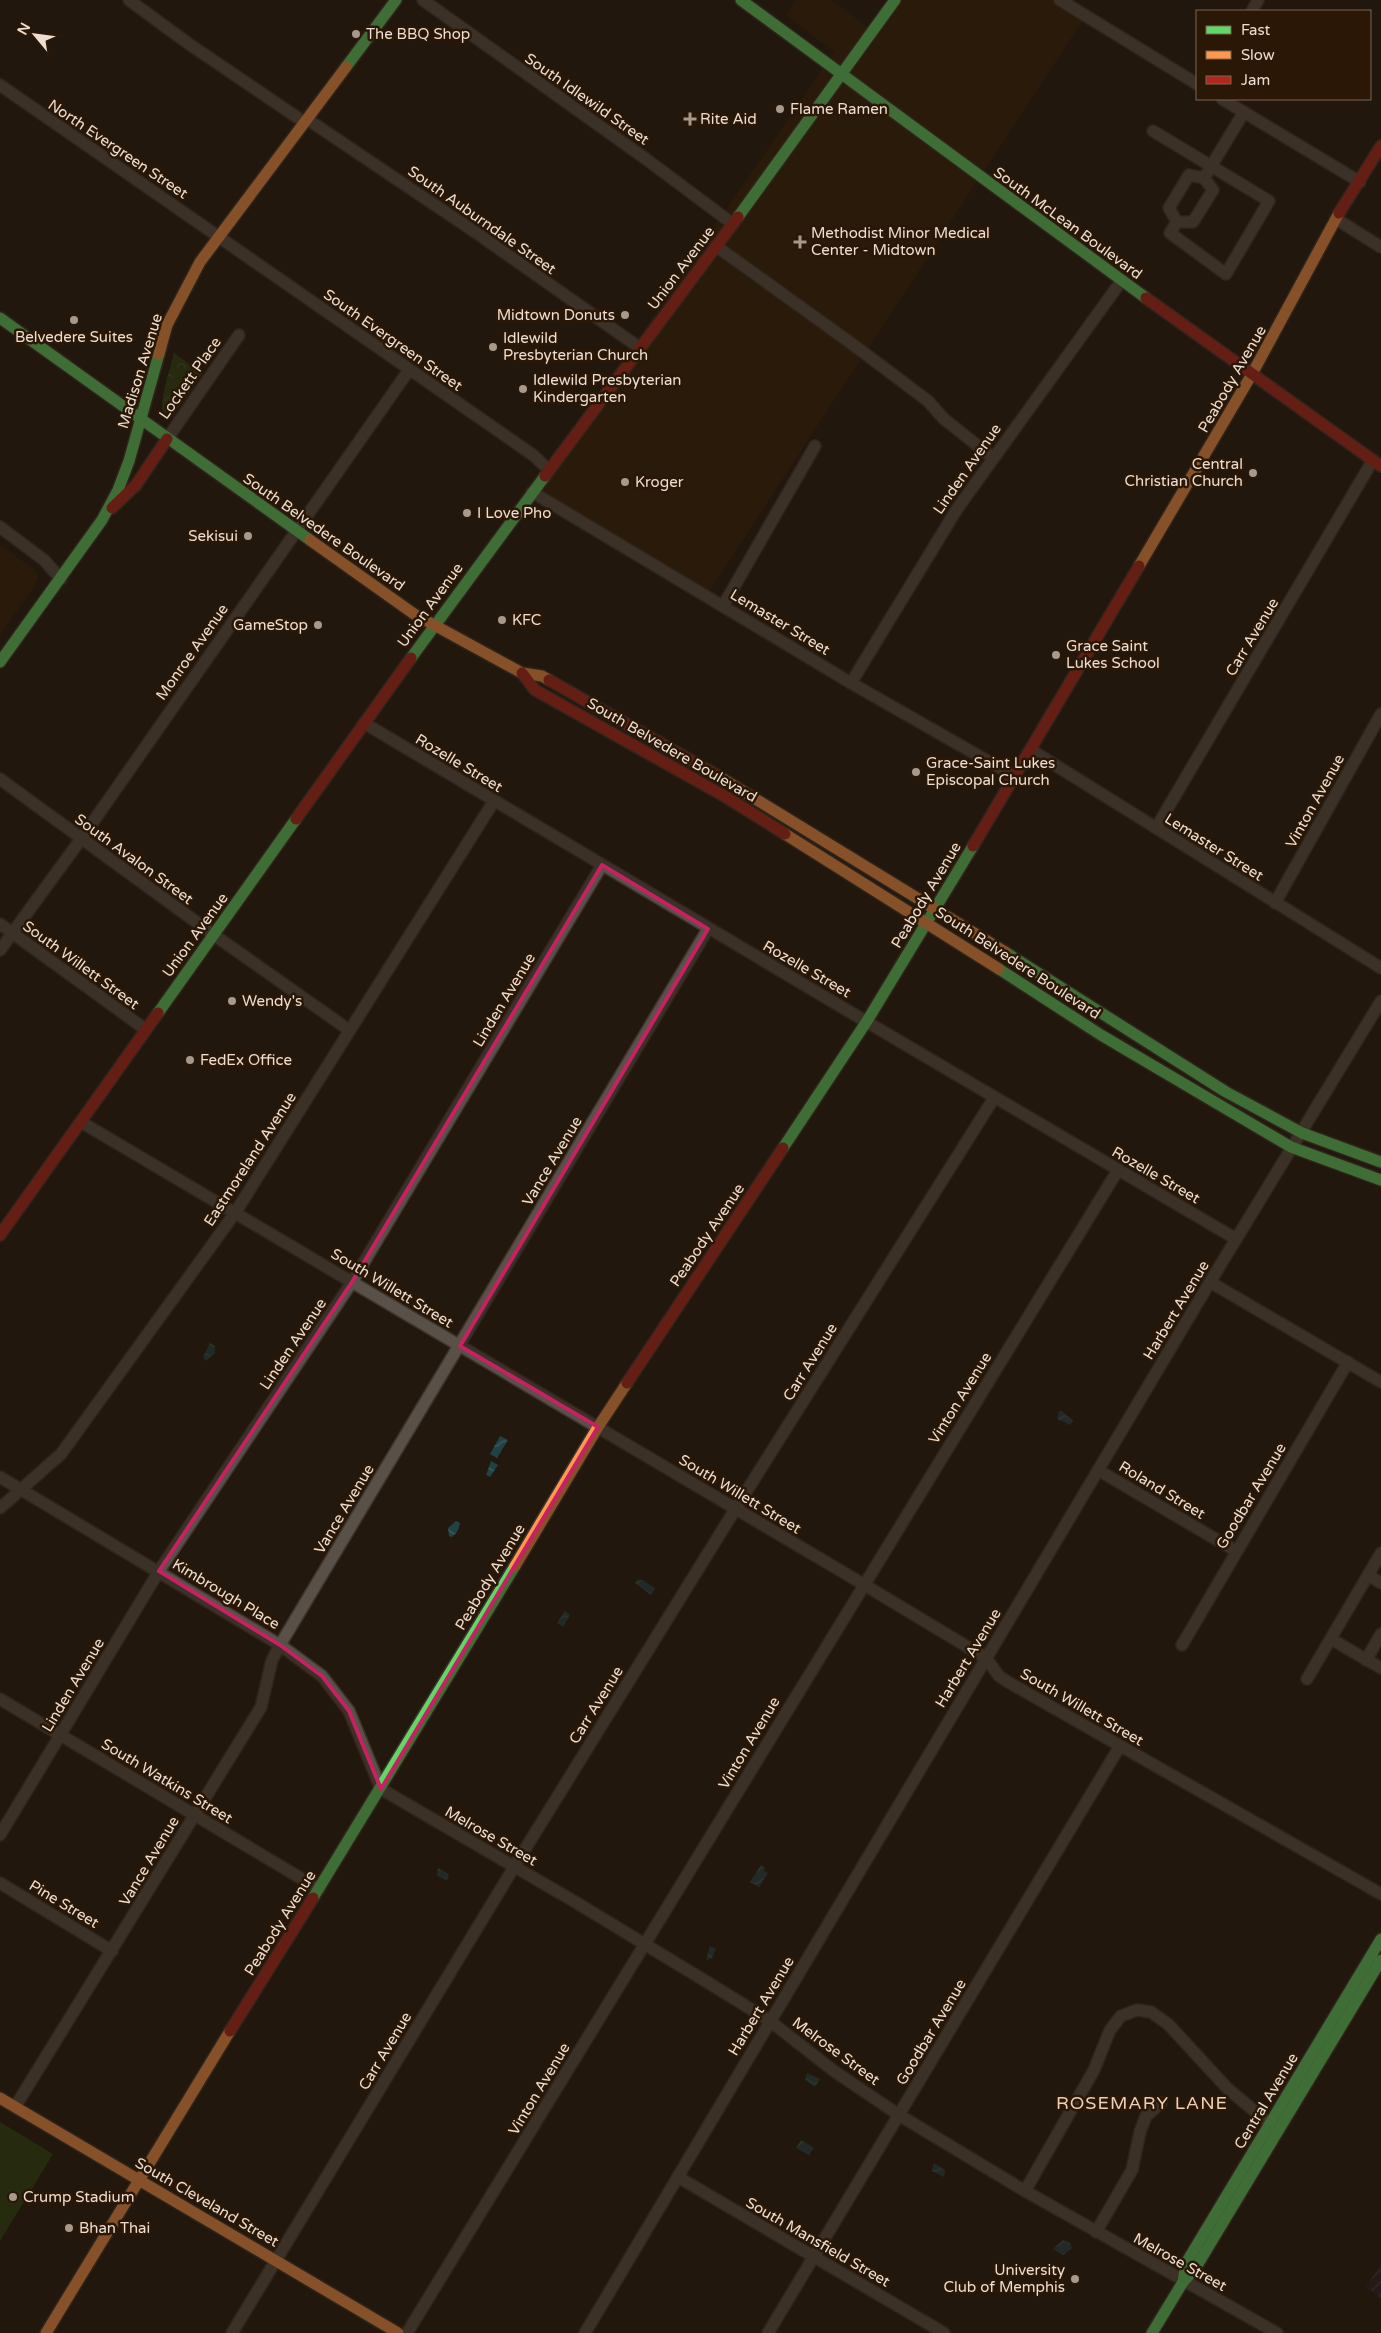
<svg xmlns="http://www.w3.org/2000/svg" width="1381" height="2333" viewBox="0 0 1381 2333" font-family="'Varela Round',sans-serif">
<defs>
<pattern id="industrial-furrows" width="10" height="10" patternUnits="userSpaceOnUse" patternTransform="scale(1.25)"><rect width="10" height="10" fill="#2c1d26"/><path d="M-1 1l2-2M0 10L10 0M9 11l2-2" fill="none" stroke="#4b3d45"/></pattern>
<pattern id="park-crowns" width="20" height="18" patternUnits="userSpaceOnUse" patternTransform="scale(1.25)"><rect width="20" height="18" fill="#2c4110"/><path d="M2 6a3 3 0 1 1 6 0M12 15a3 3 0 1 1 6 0" fill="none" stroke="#4b5c32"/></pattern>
<pattern id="water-waves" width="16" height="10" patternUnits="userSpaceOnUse" patternTransform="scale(1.25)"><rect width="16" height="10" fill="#1f4245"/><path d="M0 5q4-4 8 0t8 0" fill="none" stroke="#405d5f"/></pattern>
</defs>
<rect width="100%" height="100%" fill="#23180d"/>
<g fill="#341d06">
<path d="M796,0h35l37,27 22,-27h166l28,18 -376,575 -174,-102 300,-439 -48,-37z"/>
<path d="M0,545l35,25 3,8 -3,7 -35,50z"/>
</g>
<path fill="url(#industrial-furrows)" d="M1381,2264v35l-15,-12z"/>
<path fill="url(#park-crowns)" d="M174,353l28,21 -30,43 -7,1c-9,-12 6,-50 9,-65z"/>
<path fill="#2c4110" d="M0,2122l53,32 -53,87z"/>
<g fill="url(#water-waves)">
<path d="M210,1343l5,3v7l-9,8 -3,-4z"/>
<path d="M1059,1411h3l11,10 -3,4 -13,-6z"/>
<path d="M500,1436l8,4 -11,18 -7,-4z"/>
<path d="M491,1461l7,4 -8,12 -4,-2z"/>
<path d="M456,1521l4,2c-1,6 -3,10 -8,14l-3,-1 -1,-8z"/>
<path d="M637,1580h5l13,8 -4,7 -16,-12z"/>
<path d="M565,1611l5,4 -7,12 -6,-4z"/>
<path d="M761,1865l4,3 -1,3 4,2 -9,14 -9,-5z"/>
<path d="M438,1868l11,6 -2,6 -10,-4z"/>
<path d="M710,1946l6,3 -4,9 -6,2z"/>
<path d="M807,2073l13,6 -5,8 -10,-7z"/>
<path d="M801,2140l13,8 -5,7 -13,-7z"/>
<path d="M934,2163l11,7 -1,7 -12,-6z"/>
<path d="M1063,2240l7,3 2,5 -9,7 -10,-6z"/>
</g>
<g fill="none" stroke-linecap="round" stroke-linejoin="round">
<defs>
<g id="street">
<path d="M129,0l60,44 115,78"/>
<path d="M423,0l223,159 87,65"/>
<path d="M1060,0l137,84"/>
<path d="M1252,11l6,-11"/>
<path d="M0,85l533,370 16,15"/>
<path d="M1222,99l138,83"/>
<path d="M307,119l171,115 162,114"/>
<path d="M1153,131l116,70 -43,73 -56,-41 7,-11h16l20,-32 -9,-12"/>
<path d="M1336,219l45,28"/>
<path d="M1177,222l-8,-14 20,-33 15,3 40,-66"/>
<path d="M716,246l143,103 69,52 16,18 48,38"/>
<path d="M167,439l72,-104"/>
<path d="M532,492l319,191 163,93"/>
<path d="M0,527l44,33 17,19"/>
<path d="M723,606l92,-160"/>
<path d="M851,683l106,-174 165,-229"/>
<path d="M364,723c289,174 581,345 872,516"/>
<path d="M1031,750l350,218"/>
<path d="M0,779l214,156 135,95"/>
<path d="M1156,828l217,-368"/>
<path d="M1275,903l106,-189"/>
<path d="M0,924l145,105"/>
<path d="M0,950l81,-111 328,-469"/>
<path d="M81,1122l782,462 123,74 13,18 9,6 373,212"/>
<path d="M1210,1282l171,100"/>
<path d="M1098,1470l138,81"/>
<path d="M0,1477l280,168 42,31 27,35 32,78 196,114 130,79 63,39 64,50 65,44 126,76 252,142"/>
<path d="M0,1508l61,-54 174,-241 259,-412"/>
<path d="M1368,1575l13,8"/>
<path d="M1331,1639l50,29"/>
<path d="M1182,1645l166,-283"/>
<path d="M1366,1660l15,-26"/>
<path d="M1307,1679l74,-126"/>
<path d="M0,1699l319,190"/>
<path d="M0,1835l159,-264 193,-289 250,-417"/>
<path d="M0,1883l112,68"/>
<path d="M15,2107l246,-400 11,-47 8,-15 428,-716"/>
<path d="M678,2177l266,156"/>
<path d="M1025,2191l69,-121 16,-40 11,-14 16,-6 14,2 17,12 60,65 48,40"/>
<path d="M1096,2232l36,-62 8,-38 6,-16 15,-13"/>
<path d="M232,2333l282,-466 222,-359 258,-410"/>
<path d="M407,2333l711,-1163"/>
<path d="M585,2333l625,-1051 171,-281"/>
<path d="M768,2333l352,-587"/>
</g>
<g id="fast">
<path d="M741,0l405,298"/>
<path d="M346,67l50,-67"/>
<path d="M738,217l157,-217"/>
<path d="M0,318l310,222"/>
<path d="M411,658l134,-182"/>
<path d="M0,662l102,-142 16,-30 11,-29 30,-107"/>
<path d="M1005,952l221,140 76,41 79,29"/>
<path d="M999,969l102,66 190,112 90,33"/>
<path d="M158,1013l138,-194"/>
<path d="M783,1148l84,-127 106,-175"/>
<path d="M313,1898l202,-332"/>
<path d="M1183,2282l3,-19 195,-324"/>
<path d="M1152,2333l31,-51 12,-13 186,-309"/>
</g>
<g id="slow">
<path d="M159,354l8,-29 33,-63 146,-195"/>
<path d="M310,540l104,74 108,59 20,3 7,4"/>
<path d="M1139,566l113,-192 87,-161"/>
<path d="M718,776l287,176"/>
<path d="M785,834l214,135"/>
<path d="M515,1566l83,-139 29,-44"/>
<path d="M0,2098l398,235"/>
<path d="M46,2333l184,-302"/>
</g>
<g id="jam">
<path d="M1339,213l42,-67"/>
<path d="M1146,298l235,168"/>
<path d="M545,476l193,-259"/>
<path d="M112,508l24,-23 31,-46"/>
<path d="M522,673l13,17 191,107 59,37"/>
<path d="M549,680l169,96"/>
<path d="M296,819l115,-161"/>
<path d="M973,846l166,-280"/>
<path d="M0,1235l158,-222"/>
<path d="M627,1383l156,-235"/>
<path d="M230,2031l83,-133"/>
</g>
</defs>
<use href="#street" stroke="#3d342d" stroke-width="14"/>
<use href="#fast" stroke="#3d342d" stroke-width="14"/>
<use href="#slow" stroke="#3d342d" stroke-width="14"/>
<use href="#jam" stroke="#3d342d" stroke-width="14"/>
<use href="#street" stroke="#595148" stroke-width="11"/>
<use href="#fast" stroke="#63d668" stroke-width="11"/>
<use href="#slow" stroke="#ff974d" stroke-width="11"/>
<use href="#jam" stroke="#b3261e" stroke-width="11"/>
</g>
<path d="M0 0H1381V2333H0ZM602,865l106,64 -248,417 138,81 -217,362 -32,-78 -27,-35 -42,-31 -121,-74 193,-289z" fill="#23180d" fill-opacity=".55" fill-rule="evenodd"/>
<path fill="none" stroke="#c42261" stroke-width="4" stroke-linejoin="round" d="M602,865l106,64 -248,417 138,81 -217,362 -32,-78 -27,-35 -42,-31 -121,-74 193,-289z"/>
<g fill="#a6998d" stroke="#2b1705" stroke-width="2">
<circle cx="356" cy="34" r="5"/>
<circle cx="780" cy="109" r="5"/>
<path d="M687.5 111.5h5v5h5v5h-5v5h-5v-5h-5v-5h5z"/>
<path d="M797.5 234.5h5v5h5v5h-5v5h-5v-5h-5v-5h5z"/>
<circle cx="625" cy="315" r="5"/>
<circle cx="74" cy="320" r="5"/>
<circle cx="493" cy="347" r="5"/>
<circle cx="523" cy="389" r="5"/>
<circle cx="1253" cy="473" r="5"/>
<circle cx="625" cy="482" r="5"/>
<circle cx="467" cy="513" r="5"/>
<circle cx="248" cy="536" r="5"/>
<circle cx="502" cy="620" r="5"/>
<circle cx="318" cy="625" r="5"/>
<circle cx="1056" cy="655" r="5"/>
<circle cx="916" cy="772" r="5"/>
<circle cx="232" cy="1001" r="5"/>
<circle cx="190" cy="1060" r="5"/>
<circle cx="13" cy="2197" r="5"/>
<circle cx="69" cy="2228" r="5"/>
<circle cx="1075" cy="2279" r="5"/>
</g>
<g text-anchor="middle" stroke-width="5" stroke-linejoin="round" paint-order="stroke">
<g font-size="15" fill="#ecded2" stroke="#2b1705" text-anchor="start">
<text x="366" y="39">The BBQ Shop</text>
<text x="790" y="114">Flame Ramen</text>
<text x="700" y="124">Rite Aid</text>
<text x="811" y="238">Methodist Minor Medical<tspan x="811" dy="17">Center - Midtown</tspan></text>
<text x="615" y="320" text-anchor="end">Midtown Donuts</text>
<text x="74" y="342" text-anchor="middle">Belvedere Suites</text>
<text x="503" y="343">Idlewild<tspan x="503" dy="17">Presbyterian Church</tspan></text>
<text x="533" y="385">Idlewild Presbyterian<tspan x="533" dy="17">Kindergarten</tspan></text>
<text x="1243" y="469" text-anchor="end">Central<tspan x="1243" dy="17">Christian Church</tspan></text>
<text x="635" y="487">Kroger</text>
<text x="477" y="518">I Love Pho</text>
<text x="238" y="541" text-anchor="end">Sekisui</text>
<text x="512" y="625">KFC</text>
<text x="308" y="630" text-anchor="end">GameStop</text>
<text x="1066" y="651">Grace Saint<tspan x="1066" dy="17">Lukes School</tspan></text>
<text x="926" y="768">Grace-Saint Lukes<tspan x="926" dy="17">Episcopal Church</tspan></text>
<text x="242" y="1006">Wendy's</text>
<text x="200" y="1065">FedEx Office</text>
<text x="23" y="2202">Crump Stadium</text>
<text x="79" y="2233">Bhan Thai</text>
<text x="1065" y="2275" text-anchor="end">University<tspan x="1065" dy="17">Club of Memphis</tspan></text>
</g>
<g font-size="15" fill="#ecded2" stroke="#2b1705">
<text transform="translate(587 99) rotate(35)" y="5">South Idlewild Street</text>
<text transform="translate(118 149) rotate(34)" y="5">North Evergreen Street</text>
<text transform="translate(482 220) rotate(35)" y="5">South Auburndale Street</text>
<text transform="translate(1068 223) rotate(36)" y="5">South McLean Boulevard</text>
<text transform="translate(681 268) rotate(-53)" y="5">Union Avenue</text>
<text transform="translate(393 340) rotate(35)" y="5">South Evergreen Street</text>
<text transform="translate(140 371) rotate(-73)" y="5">Madison Avenue</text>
<text transform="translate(190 378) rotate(-55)" y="5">Lockett Place</text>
<text transform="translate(1232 379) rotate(-60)" y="5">Peabody Avenue</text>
<text transform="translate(967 469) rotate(-55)" y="5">Linden Avenue</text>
<text transform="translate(324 532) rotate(35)" y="5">South Belvedere Boulevard</text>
<text transform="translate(430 605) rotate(-54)" y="5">Union Avenue</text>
<text transform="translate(780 622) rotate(31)" y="5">Lemaster Street</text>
<text transform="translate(1252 637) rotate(-59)" y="5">Carr Avenue</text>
<text transform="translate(192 652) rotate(-55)" y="5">Monroe Avenue</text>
<text transform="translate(672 750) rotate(30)" y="5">South Belvedere Boulevard</text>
<text transform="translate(459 763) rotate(31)" y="5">Rozelle Street</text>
<text transform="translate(1315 801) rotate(-61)" y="5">Vinton Avenue</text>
<text transform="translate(1214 847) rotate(32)" y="5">Lemaster Street</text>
<text transform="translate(134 859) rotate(36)" y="5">South Avalon Street</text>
<text transform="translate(926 895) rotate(-59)" y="5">Peabody Avenue</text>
<text transform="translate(195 935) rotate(-54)" y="5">Union Avenue</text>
<text transform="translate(1018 963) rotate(33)" y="5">South Belvedere Boulevard</text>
<text transform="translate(81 965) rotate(36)" y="5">South Willett Street</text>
<text transform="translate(807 969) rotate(30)" y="5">Rozelle Street</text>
<text transform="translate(504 1000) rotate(-59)" y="5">Linden Avenue</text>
<text transform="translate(250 1159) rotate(-57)" y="5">Eastmoreland Avenue</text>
<text transform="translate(552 1161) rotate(-59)" y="5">Vance Avenue</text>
<text transform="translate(1156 1175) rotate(30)" y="5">Rozelle Street</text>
<text transform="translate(707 1235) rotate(-56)" y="5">Peabody Avenue</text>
<text transform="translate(392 1288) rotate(31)" y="5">South Willett Street</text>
<text transform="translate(1176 1310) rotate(-59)" y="5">Harbert Avenue</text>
<text transform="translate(293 1344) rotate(-56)" y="5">Linden Avenue</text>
<text transform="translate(810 1362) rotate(-58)" y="5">Carr Avenue</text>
<text transform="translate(960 1398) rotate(-58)" y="5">Vinton Avenue</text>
<text transform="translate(1162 1490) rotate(31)" y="5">Roland Street</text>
<text transform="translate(740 1494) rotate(31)" y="5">South Willett Street</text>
<text transform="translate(1251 1496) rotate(-59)" y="5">Goodbar Avenue</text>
<text transform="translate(344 1509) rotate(-59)" y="5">Vance Avenue</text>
<text transform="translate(490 1577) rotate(-59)" y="5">Peabody Avenue</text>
<text transform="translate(226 1594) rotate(31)" y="5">Kimbrough Place</text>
<text transform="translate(968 1658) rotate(-59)" y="5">Harbert Avenue</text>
<text transform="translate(73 1685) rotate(-59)" y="5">Linden Avenue</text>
<text transform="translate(596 1705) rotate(-58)" y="5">Carr Avenue</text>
<text transform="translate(1082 1707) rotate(30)" y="5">South Willett Street</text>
<text transform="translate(749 1743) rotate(-59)" y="5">Vinton Avenue</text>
<text transform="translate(167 1781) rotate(31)" y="5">South Watkins Street</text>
<text transform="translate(491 1836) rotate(30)" y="5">Melrose Street</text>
<text transform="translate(149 1861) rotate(-59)" y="5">Vance Avenue</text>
<text transform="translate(64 1904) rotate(31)" y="5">Pine Street</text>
<text transform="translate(280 1923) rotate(-58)" y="5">Peabody Avenue</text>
<text transform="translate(761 2006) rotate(-59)" y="5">Harbert Avenue</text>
<text transform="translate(931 2032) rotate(-59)" y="5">Goodbar Avenue</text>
<text transform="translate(385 2051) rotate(-59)" y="5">Carr Avenue</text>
<text transform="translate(836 2051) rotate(36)" y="5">Melrose Street</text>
<text transform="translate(539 2089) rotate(-59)" y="5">Vinton Avenue</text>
<text transform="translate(1266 2101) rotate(-59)" y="5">Central Avenue</text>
<text transform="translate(207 2202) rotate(30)" y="5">South Cleveland Street</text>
<text transform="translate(818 2242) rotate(30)" y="5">South Mansfield Street</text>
<text transform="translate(1180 2262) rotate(29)" y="5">Melrose Street</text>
</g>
<g font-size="18" letter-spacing="1" fill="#ecd0b9" stroke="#2b1705">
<text x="1142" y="2109">ROSEMARY LANE</text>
</g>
</g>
<rect x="1196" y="10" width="175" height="90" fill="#2b1705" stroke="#786757"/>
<rect x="1206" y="26" width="25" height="8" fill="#63d668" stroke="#786757"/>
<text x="1241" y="35" font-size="15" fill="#ecded2">Fast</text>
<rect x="1206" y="51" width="25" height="8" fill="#ff974d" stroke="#786757"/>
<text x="1241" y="60" font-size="15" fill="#ecded2">Slow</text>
<rect x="1206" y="76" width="25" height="8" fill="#b3261e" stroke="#786757"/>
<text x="1241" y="85" font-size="15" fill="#ecded2">Jam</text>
<g transform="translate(35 35) rotate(299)" stroke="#2b1705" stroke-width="4" paint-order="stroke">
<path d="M0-4L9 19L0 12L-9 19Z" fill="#ecded2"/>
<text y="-8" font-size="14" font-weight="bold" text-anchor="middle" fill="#ecded2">N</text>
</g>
</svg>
